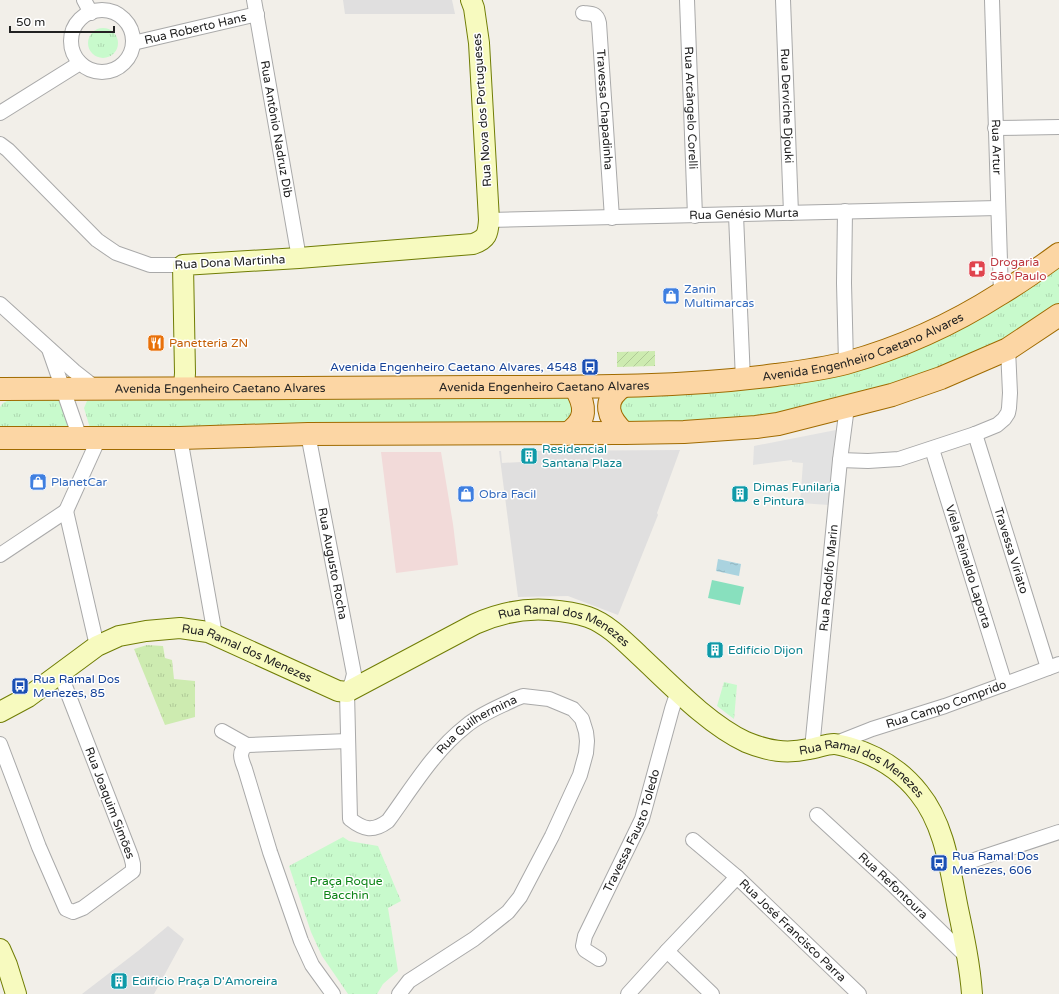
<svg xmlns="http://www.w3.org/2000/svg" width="1059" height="994" viewBox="0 0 1059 994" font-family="'Varela Round',sans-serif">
<defs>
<pattern id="grass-tufts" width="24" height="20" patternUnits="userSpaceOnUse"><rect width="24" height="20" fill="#cdebb0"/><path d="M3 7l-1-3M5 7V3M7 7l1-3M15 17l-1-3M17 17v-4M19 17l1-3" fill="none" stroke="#b0c997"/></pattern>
<pattern id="park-tufts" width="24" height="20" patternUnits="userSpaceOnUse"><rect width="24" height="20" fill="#c8facc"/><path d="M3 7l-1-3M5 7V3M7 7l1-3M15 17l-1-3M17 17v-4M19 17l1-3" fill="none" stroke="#acd6af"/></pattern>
<pattern id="garden-furrows" width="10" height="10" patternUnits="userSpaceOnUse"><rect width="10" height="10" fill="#cdebb0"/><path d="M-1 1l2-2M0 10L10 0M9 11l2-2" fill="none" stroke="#b0c997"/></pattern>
<pattern id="water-ripples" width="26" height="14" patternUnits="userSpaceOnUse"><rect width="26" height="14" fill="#aad3df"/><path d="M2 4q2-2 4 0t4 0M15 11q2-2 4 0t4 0" fill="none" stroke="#92b5bf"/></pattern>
</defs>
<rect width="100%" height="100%" fill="#f2efe9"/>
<g fill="#e0dfdf">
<path d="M343,0h109l3,14h-110z"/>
<path d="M680,450l-23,63 1,2 -40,100 -50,-19 -50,1 -19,-146h2l1,12 19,-1v-11z"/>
<path d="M168,926l16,13 -30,55h-72l56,-43z"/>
</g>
<path fill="#f2dad9" d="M381,452h60l12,72 5,41 -62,8z"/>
<path fill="url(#grass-tufts)" d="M147,645l16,1 2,12 7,2 2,19 21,2v36l-30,8 -31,-76z"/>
<g fill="url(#park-tufts)">
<circle cx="103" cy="43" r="15"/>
<path d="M1059,262v44l-61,40 -110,43 -76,18 -70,11 -117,6 -9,-26 232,-32z"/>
<path d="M575,395l3,11 -10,19 -478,3 -6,-20 3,-7 82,-3z"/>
<path d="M9,400h52l8,26 -15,3 -54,-1v-21l3,-4z"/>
<path d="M724,682l13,3 -3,34 -17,-13z"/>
<path d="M343,837l6,4 29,5 23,55 -13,7 10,63 -15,13 -6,10h-29l-26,-38 -11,-24 -22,-66z"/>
</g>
<path fill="url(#garden-furrows)" d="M655,351v15l-38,1v-15z"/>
<path fill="#88e0be" d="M712,580l32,7 -4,18 -32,-7z"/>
<path fill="#e2e2e2" d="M836,430l-7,75 -29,-2 3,-40 -11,-1v-2l-39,5 1,-19z"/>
<path fill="url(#water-ripples)" d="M718,559l23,5 -2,12 -23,-5z"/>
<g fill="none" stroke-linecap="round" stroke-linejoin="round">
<defs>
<g id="street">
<path d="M84,0l7,13"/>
<path id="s1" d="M254,0l45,258"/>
<path id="s2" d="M687,0l8,216"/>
<path id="s3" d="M783,0l8,213"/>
<path id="s4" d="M992,0l9,294"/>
<circle cx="102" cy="41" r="31"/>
<path id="s5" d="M583,13c9,1 14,0 16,10l13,195"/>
<path id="s6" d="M133,43l124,-29"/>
<path d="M0,113l80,-50"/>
<path d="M995,128l64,-1"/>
<path d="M0,144l8,6 89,90 19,13 34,12h33"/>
<path d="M845,211l-1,72 2,80"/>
<path d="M736,215l7,165"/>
<path id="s7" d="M489,220l509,-12"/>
<path d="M0,304l74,67 23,18"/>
<path d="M49,349l31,89"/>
<path id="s8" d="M308,434l46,240 -2,8 -5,10 3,127c14,11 23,13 38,2 24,-33 46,-70 78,-95 14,-12 33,-19 49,-27l8,-3 26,3 24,10 9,10 4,13 1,9 -1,12 -6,22 -28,61 -32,61 -12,15 -34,27 -65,42 -10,13"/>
<path id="s9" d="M975,434l73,234"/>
<path d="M180,438l35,197"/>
<path id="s10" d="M932,449l73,235"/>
<path d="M840,460l28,1 31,-2 76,-25 22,-9 7,-6 4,-6 1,-5 1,-15 -2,-44"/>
<path d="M66,511l33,-73"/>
<path d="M0,555l66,-44 31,135"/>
<path d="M222,731l25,14"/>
<path d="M0,744l39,103 27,62 7,3 10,-4 50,-37v-7l-2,-8 -71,-183"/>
<path id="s11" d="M834,744l38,-15 73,-23 60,-22 54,-20"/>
<path id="s12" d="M812,749l28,-289 7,-53"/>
<path id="s13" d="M817,815l75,69 76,74"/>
<path d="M693,840l44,37"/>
<path d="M950,868l109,-36"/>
<path d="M667,951l45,43"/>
<path id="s14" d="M599,959l-14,-9 -2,-4 2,-10 57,-117 30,-110 6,-18"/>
<path d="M333,994l-21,-29 -11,-24 -31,-89 -25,-83c-3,-8 -8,-17 2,-24l101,-4"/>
<path id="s15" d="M628,994l39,-43 70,-74 122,117"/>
</g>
<g id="secondary">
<path d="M184,388l1,-15 -2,-108 116,-7 174,-14c14,-5 15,-10 16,-24l-10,-177 -5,-35 -3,-8"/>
<path id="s16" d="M0,712l28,-15 69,-51 22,-10 27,-5 34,-3 28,4 130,59 9,1 128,-68c24,-11 48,-16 74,-14 13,1 27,3 39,7 20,7 37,25 52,39 30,28 69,69 106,86 22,9 40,12 63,7 8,-1 17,-5 25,-5 4,0 10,2 14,3 29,8 53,23 71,46 26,32 31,77 39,116 6,28 12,56 14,85"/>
<path d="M0,949l7,16 9,29"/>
</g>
<g id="primary">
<path d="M623,386c-22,15 -15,32 1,47"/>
<path id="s17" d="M0,389c160,0 321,-1 481,-2 98,0 197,1 295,-12 23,-3 47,-6 70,-12 54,-15 107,-39 154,-69 20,-12 40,-26 59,-40"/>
<path d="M567,434c21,-14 19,-28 8,-47"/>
<path d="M0,438h180l128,-4 316,-1 60,-1 72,-5 22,-3 114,-29 49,-17 67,-29 51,-34"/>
</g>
</defs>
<use href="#street" stroke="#a9a9a9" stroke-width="16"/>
<use href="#secondary" stroke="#707d05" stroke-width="22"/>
<use href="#primary" stroke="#a06b00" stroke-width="24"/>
<use href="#street" stroke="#fff" stroke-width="14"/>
<use href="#secondary" stroke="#f7fabf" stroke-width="20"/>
<use href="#primary" stroke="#fcd6a4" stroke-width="22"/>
</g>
<defs>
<symbol id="pharmacy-square" viewBox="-11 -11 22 22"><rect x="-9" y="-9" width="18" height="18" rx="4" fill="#e0444e" stroke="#fff"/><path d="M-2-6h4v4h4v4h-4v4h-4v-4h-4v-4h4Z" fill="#fff"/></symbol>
<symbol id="shop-square" viewBox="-11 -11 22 22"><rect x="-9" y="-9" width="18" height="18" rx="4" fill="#3f7fe0" stroke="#fff"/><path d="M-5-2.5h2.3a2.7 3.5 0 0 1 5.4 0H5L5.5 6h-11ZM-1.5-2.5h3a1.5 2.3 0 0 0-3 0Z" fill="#fff"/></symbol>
<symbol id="restaurant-square" viewBox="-11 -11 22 22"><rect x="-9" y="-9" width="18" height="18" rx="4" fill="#e8710a" stroke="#fff"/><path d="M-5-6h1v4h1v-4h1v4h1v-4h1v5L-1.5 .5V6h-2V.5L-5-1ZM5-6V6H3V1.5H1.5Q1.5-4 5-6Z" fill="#fff"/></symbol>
<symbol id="bus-square" viewBox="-11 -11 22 22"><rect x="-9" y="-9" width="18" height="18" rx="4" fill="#1a4fb4" stroke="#fff"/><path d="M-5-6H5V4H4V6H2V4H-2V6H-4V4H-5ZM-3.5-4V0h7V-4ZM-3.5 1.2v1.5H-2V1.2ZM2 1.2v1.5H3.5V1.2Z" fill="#fff"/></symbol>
<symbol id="building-square" viewBox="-11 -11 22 22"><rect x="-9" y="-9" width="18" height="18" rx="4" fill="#0f9aa8" stroke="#fff"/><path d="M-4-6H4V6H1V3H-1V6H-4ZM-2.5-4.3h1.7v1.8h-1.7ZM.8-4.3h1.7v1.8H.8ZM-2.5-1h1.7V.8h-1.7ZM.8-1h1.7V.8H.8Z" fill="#fff"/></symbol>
</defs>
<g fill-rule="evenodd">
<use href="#pharmacy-square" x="967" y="259" width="20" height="20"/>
<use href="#shop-square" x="661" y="286" width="20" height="20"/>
<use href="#restaurant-square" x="146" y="333" width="20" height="20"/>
<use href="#bus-square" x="580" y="357" width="20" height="20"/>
<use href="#building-square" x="519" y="446" width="20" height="20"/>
<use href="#shop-square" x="28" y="472" width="20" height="20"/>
<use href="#shop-square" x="456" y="484" width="20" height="20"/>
<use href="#building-square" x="730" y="484" width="20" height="20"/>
<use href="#building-square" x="705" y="640" width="20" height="20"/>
<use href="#bus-square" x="10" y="676" width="20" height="20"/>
<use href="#bus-square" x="929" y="853" width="20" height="20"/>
<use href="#building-square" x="109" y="971" width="20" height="20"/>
</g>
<g text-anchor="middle" stroke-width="3" stroke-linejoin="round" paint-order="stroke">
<g font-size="12" fill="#222" stroke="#fff">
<text dy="4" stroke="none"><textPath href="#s6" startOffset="64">Rua Roberto Hans</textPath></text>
<text dy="4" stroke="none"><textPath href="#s3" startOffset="106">Rua Derviche Djouki</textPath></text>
<text dy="4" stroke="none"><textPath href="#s2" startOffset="108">Rua Arcângelo Corelli</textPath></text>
<text dy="4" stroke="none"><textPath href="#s5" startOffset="108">Travessa Chapadinha</textPath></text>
<text transform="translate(482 110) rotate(-94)" y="4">Rua Nova dos Portugueses</text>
<text dy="4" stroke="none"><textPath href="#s1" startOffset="131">Rua Antônio Nadruz Dib</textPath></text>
<text dy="4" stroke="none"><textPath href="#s4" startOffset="147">Rua Artur</textPath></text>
<text dy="4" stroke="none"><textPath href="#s7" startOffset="255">Rua Genésio Murta</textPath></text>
<text transform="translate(230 262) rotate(-3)" y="4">Rua Dona Martinha</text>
<text dy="4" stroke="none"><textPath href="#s17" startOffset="868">Avenida Engenheiro Caetano Alvares</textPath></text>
<text dy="4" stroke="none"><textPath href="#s17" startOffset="544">Avenida Engenheiro Caetano Alvares</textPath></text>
<text dy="4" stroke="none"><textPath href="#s17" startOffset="220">Avenida Engenheiro Caetano Alvares</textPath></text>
<text dy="4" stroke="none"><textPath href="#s9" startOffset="122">Travessa Viriato</textPath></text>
<text dy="4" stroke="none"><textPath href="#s8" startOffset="132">Rua Augusto Rocha</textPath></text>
<text dy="4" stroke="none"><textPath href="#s10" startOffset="123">Viela Reinaldo Laporta</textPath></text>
<text dy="4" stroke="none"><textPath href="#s12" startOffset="172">Rua Rodolfo Marin</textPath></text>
<text dy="4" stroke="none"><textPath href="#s16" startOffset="623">Rua Ramal dos Menezes</textPath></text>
<text dy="4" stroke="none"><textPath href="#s16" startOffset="275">Rua Ramal dos Menezes</textPath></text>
<text dy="4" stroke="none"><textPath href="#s11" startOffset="119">Rua Campo Comprido</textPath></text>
<text dy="4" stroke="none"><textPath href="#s8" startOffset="566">Rua Guilhermina</textPath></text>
<text dy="4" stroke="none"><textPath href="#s16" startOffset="971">Rua Ramal dos Menezes</textPath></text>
<text transform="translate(110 803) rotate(69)" y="4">Rua Joaquim Simões</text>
<text dy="4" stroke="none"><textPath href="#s14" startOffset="147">Travessa Fausto Toledo</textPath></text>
<text dy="4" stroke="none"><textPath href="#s13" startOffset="104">Rua Refontoura</textPath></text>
<text dy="4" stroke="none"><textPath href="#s15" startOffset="237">Rua José Francisco Parra</textPath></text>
</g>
<g font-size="12" fill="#be3a42" stroke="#fff" text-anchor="start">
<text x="990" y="266">Drogaria<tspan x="990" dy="14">São Paulo</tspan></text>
</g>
<g font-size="12" fill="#366cbe" stroke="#fff" text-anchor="start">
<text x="684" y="293">Zanin<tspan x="684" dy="14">Multimarcas</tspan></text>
<text x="51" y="486">PlanetCar</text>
<text x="479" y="498">Obra Facil</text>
</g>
<g font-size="12" fill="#c56008" stroke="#fff" text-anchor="start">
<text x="169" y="347">Panetteria ZN</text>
</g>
<g font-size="12" fill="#164399" stroke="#fff" text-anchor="start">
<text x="577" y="371" text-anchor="end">Avenida Engenheiro Caetano Alvares, 4548</text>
<text x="33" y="683">Rua Ramal Dos<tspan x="33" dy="14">Menezes, 85</tspan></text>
<text x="952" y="860">Rua Ramal Dos<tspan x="952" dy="14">Menezes, 606</tspan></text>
</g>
<g font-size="12" fill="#0d838f" stroke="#fff" text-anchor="start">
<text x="542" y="453">Residencial<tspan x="542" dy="14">Santana Plaza</tspan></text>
<text x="753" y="491">Dimas Funilaria<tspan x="753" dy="14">e Pintura</tspan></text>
<text x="728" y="654">Edifício Dijon</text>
<text x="132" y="985">Edifício Praça D'Amoreira</text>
</g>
<g font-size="12" fill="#0c8416" stroke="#fff">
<text x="346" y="885">Praça Roque<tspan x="346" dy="14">Bacchin</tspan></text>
</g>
</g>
<path d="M10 26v6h104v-6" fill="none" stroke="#222222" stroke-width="2"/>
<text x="16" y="26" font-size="12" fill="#222222" stroke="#ffffff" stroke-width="3" paint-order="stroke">50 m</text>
</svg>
